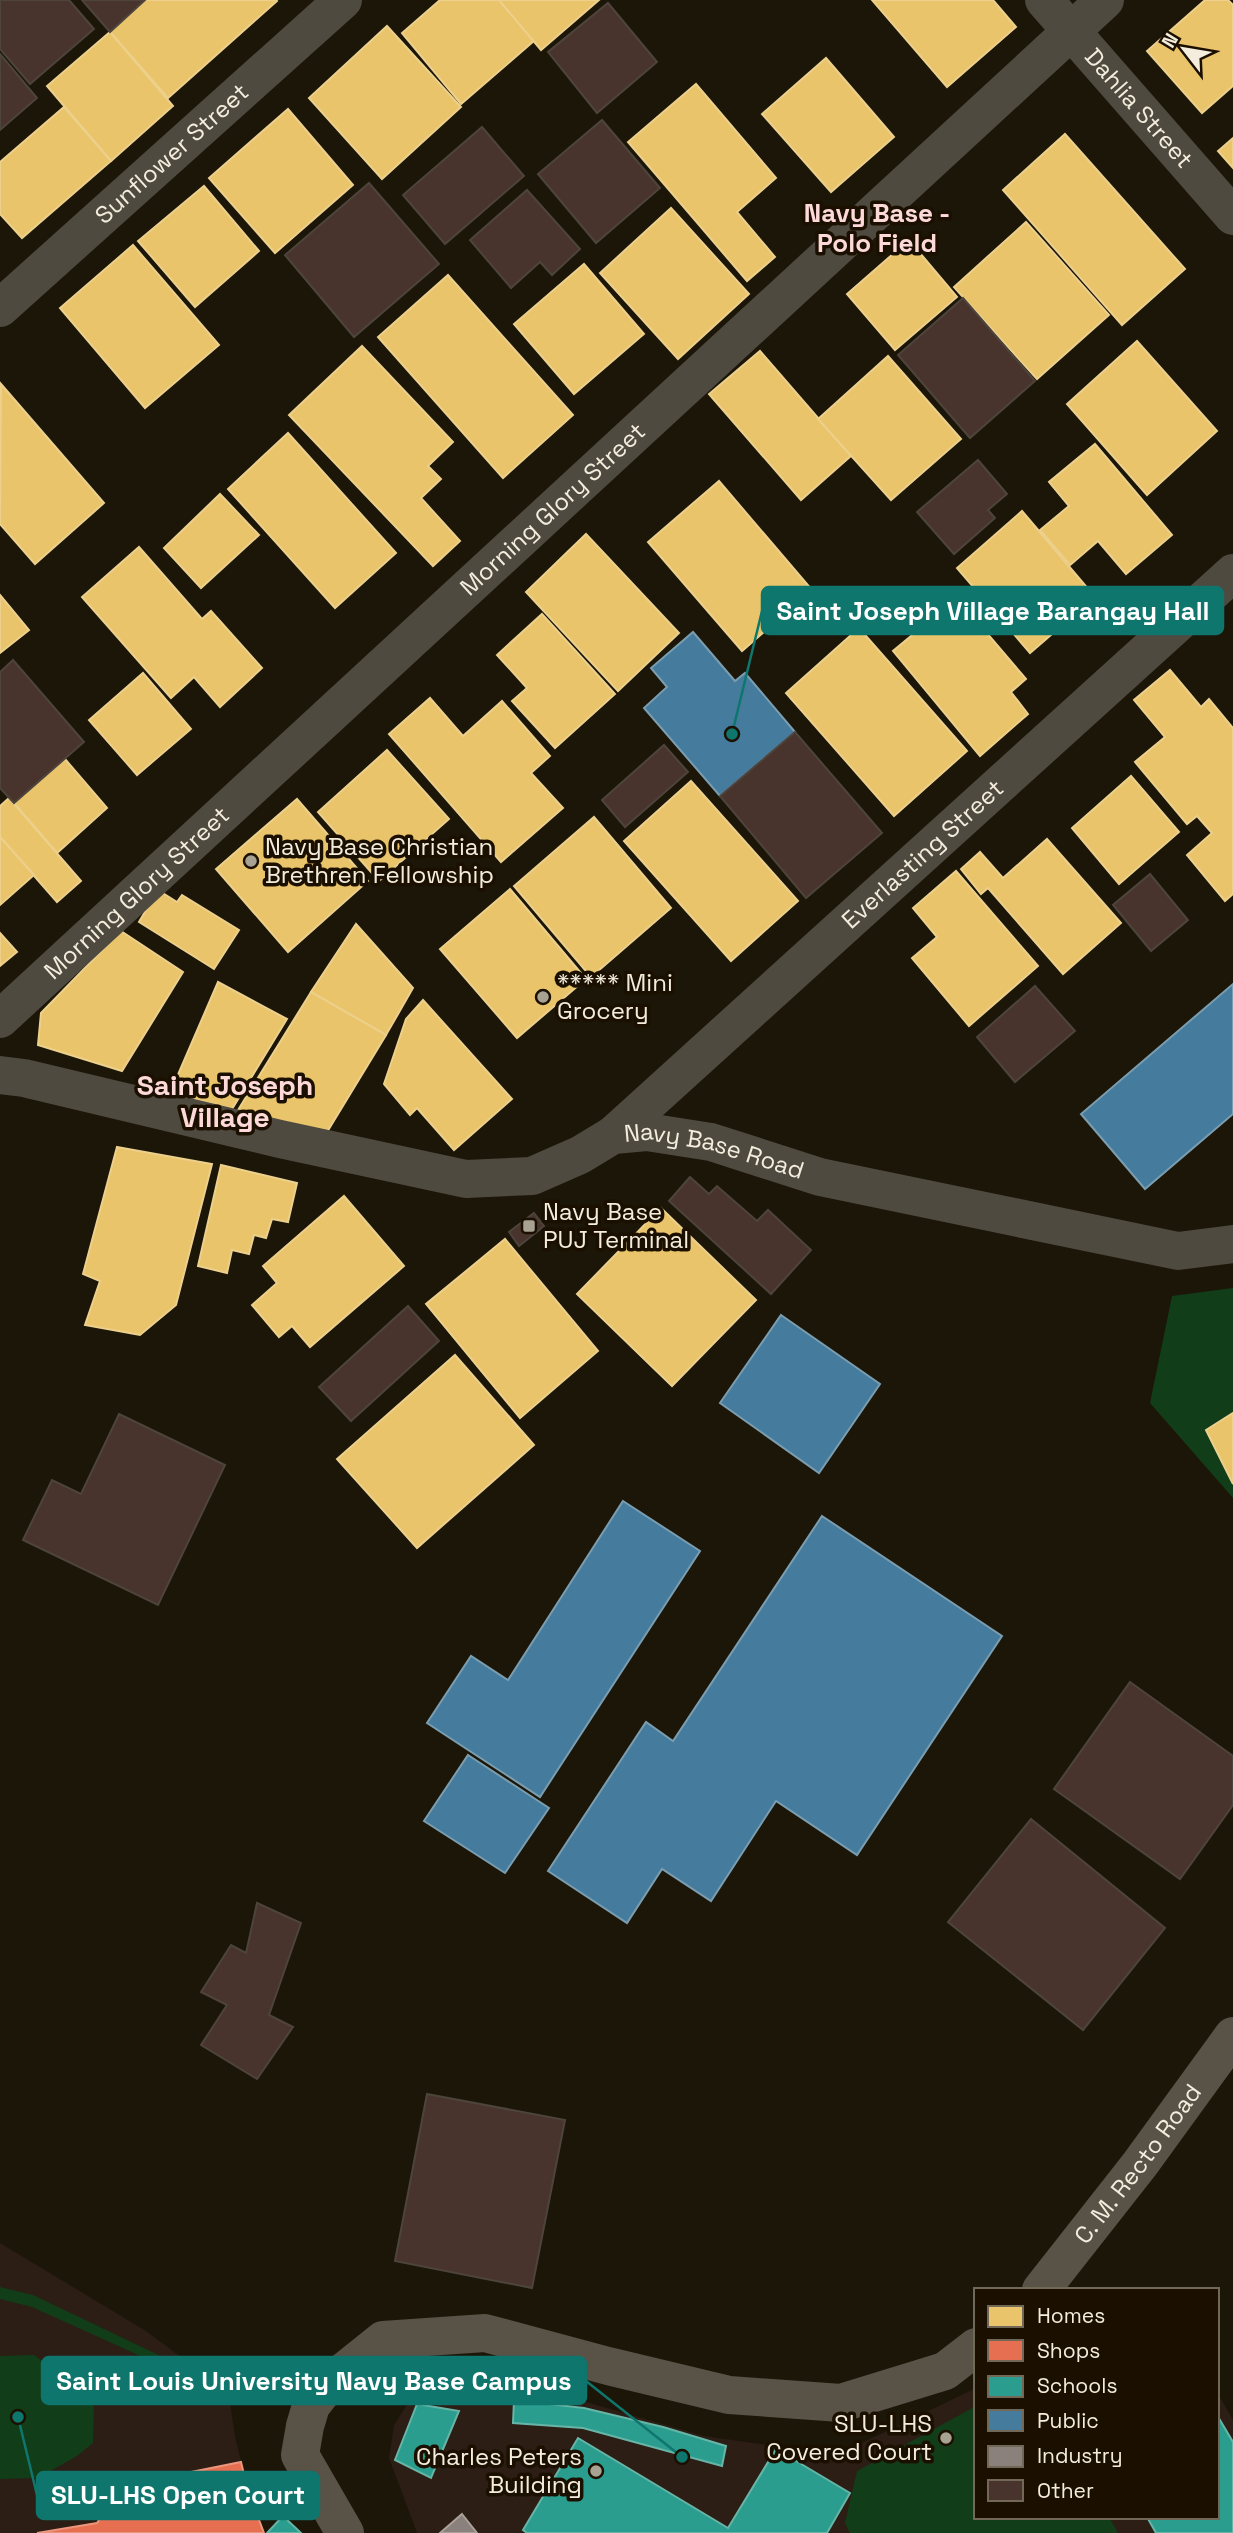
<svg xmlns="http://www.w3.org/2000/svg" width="1233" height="2533" viewBox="0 0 1233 2533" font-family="'Space Grotesk',sans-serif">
<rect width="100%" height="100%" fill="#1c1608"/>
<g fill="#2c1d15">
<path d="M0,2243l146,88 69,51 14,14 6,40 13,55 16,42h-264z"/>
<path d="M483,2380l44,5 177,51 133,19 139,-67v129h241v-125l16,28v113h-816l-28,-75 5,-33 23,-36z"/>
</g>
<g fill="#113d19">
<path d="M1233,1288v125l-27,17 27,54v14l-83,-95 22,-107z"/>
<path d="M0,2287l33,8 182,87 14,14 -197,-89 -32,-8z"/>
<path d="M34,2355l43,31 17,21 -1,36 -16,13 -39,22 -38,1v-123z"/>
<path d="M976,2406v111h133l9,16h-268l-5,-10 12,-52z"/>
</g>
<g fill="#e9c46a" stroke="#ecd08c" stroke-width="2">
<path d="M145,0h131l1,1 -109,97 -58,-66z"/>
<path d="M440,0h59l35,41 -73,63 -59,-71z"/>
<path d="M499,0h100l-58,50z"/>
<path d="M872,0h121l23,27 -69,60z"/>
<path d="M1205,0h23l5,5v81l-31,27 -55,-62z"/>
<path d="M387,26l74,81 -79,72 -73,-81z"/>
<path d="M110,32l63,74 -62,55 -64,-75z"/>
<path d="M826,58l68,79 -63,55 -69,-78z"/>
<path d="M696,84l80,94 -39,34 38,45 -28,24 -119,-139z"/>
<path d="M64,107l47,54 -89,77 -22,-24v-52z"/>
<path d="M288,109l65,76 -78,68 -66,-75z"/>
<path d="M1065,134l120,135 -63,56 -119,-135z"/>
<path d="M1233,138v30l-15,-17z"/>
<path d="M204,186l55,65 -64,56 -57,-66z"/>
<path d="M671,208l78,86 -71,65 -78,-86z"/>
<path d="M1026,222l83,93 -72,64 -83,-92z"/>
<path d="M909,240l48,57 -62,53 -48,-56z"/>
<path d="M133,245l86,100 -74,63 -85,-100z"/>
<path d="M584,264l60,70 -70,60 -60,-70z"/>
<path d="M448,275l125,140 -70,63 -125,-141z"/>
<path d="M1137,341l80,90 -70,64 -80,-91z"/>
<path d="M362,346l91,96 -25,24 13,13 -20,19 39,43 -27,25 -144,-151z"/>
<path d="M760,351l91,105 -50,44 -92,-106z"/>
<path d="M888,356l73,83 -70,61 -73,-81z"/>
<path d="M1,384l103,119 -69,61 -35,-40z"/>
<path d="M288,433l108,120 -61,55 -107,-119z"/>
<path d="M1095,444l77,91 -46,39 -28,-33 -28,24 -30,-35 29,-24 -20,-24z"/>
<path d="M719,481l93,109 -70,61 -94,-109z"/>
<path d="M220,494l39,41 -58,53 -37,-40z"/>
<path d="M1022,511l73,86 -65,56 -73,-85z"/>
<path d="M586,534l93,99 -61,58 -92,-99z"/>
<path d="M139,547l63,72 9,-8 51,57 -42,39 -26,-30 -23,21 -89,-101z"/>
<path d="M0,595l29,35 -29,23z"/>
<path d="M957,598l69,81 -15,13 17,22 -48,42 -87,-105z"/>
<path d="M542,614l73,80 -60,54 -43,-47 15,-13 -30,-33z"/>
<path d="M859,628l108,123 -73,65 -108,-123z"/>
<path d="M1170,670l31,37 8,-8 24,29v166l-8,7 -38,-46 25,-22 -15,-17 -10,8 -52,-62 30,-25 -31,-37z"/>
<path d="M143,673l48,56 -54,46 -48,-55z"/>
<path d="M430,698l33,38 39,-35 48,55 -19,17 32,35 -62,54 -112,-128z"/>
<path d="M387,750l62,69 -70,62 -61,-69z"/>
<path d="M65,759l42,49 -50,45 -43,-50z"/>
<path d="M1131,776l48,56 -60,52 -47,-56z"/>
<path d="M691,781l107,120 -67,60 -107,-120z"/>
<path d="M9,798l72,83 -24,21 -57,-65v-31z"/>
<path d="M297,799l71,82 -80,71 -72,-83z"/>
<path d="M594,817l77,91 -80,69 -77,-91z"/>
<path d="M0,837l34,38 -34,30z"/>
<path d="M1047,839l74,84 -58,51 -75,-86 -7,6 -20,-25 19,-17 23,26z"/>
<path d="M956,871l82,95 -69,60 -57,-68 25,-21 -24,-29z"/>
<path d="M510,889l76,90 -69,59 -77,-89z"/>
<path d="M158,890l19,12 5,-7 57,35 -25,39 -75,-47z"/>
<path d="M356,924l57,64 -27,47 -75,-43z"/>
<path d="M121,931l62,41 -61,99 -84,-26 3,-32z"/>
<path d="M0,933l17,19 -17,14z"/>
<path d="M218,982l69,37 -55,90 -62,-16z"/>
<path d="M311,992l75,43 -59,97 -89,-22z"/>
<path d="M423,1000l89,99 -58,51 -37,-42 -7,7 -26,-31 22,-65z"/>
<path d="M117,1147l95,17 -36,141 -36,30 -55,-10 15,-44 -17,-7z"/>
<path d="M221,1165l76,18 -9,39 -16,-3 -6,19 -12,-3 -5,19 -17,-4 -5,23 -29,-7z"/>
<path d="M344,1196l60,70 -94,81 -18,-21 -13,11 -27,-32 25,-22 -14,-17z"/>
<path d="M661,1208l95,92 -84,86 -95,-92z"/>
<path d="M505,1239l93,112 -78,67 -94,-114z"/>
<path d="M455,1355l79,90 -117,103 -80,-89z"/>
<path d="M1233,1413v71l-27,-54z"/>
</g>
<path fill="#e76f51" stroke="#eb957b" stroke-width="2" d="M241,2462l7,29 16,42h-227l60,-10 25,-37z"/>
<g fill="#2a9d8f" stroke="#67b5a6" stroke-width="2">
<path d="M514,2400l70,8 79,19 63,19 -4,20 -139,-38 -70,-5z"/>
<path d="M417,2404l42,7 -28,67 -36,-18z"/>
<path d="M1217,2415l16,27v91h-77l-9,-16h70z"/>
<path d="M578,2438l150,90 48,-79 74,44 -23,40h-300l-4,-3z"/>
<path d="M283,2516l18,17h-34z"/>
</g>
<g fill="#457b9d" stroke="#7a9db0" stroke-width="2">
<path d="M693,632l42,49 10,-8 50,59 -75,64 -76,-88 23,-21 -16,-19z"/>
<path d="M1233,984v130l-88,75 -64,-75z"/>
<path d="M781,1315l99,69 -61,89 -99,-70z"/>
<path d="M623,1501l77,50 -160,246 -113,-74 44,-67 37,24z"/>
<path d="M822,1516l180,120 -145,219 -81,-54 -65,100 -49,-32 -35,54 -79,-52 98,-149 27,19z"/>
<path d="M468,1755l81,53 -44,65 -81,-52z"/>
</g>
<path fill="#8a817c" stroke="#aaa199" stroke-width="2" d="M462,2514l15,19h-37z"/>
<g fill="#49342d" stroke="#4d443c" stroke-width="2">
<path d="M0,0h69l25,29 -64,55 -30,-35z"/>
<path d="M82,0h63l-35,32z"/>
<path d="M608,3l49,59 -60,51 -49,-61z"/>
<path d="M0,54l37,44 -37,32z"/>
<path d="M602,120l58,68 -64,55 -58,-69z"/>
<path d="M482,127l42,49 -79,68 -42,-49z"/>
<path d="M369,183l70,81 -85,73 -69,-82z"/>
<path d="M527,190l53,59 -28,26 -12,-13 -29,26 -41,-48z"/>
<path d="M963,298l72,83 -65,57 -72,-83z"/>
<path d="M978,460l29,34 -19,16 7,8 -41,36 -37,-42z"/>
<path d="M13,660l71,82 -70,61 -14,-15v-116z"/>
<path d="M795,732l87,101 -76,65 -86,-102z"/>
<path d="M664,745l24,27 -63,55 -23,-27z"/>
<path d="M1150,874l38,46 -37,31 -38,-46z"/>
<path d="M1035,986l40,45 -60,51 -38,-45z"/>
<path d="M690,1177l19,17 8,-8 40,35 11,-11 43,40 -40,44 -102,-93z"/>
<path d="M534,1213l10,13 -25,20 -10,-14z"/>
<path d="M408,1306l31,35 -88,80 -32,-34z"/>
<path d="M119,1414l106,51 -67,140 -135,-65 29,-60 29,14z"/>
<path d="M1130,1682l103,74v49l-53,74 -126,-90z"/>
<path d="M1031,1819l134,109 -82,102 -135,-108z"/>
<path d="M257,1903l44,20 -32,92 24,12 -36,52 -56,-34 26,-40 -26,-13 30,-47 15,8z"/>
<path d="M427,2094l138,26 -33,168 -137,-27z"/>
</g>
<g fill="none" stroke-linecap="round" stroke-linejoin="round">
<g stroke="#4f4a3f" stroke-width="38">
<path id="s1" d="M1044,0l189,216"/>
<path id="s2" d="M0,308l343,-308"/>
<path id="s3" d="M0,1019l1105,-1019"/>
<path id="s4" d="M0,1075l24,3 256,61 186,40 66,-3 48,-21 33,-20 34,-3 64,10 109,35 358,74 55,-7"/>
<path id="s5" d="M613,1135l620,-562"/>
</g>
<g stroke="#595246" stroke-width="38">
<path id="s6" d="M1041,2290l99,-126 93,-128"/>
<path d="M345,2533l-45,-78 5,-29 6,-20 17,-22 55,-44 102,-7 123,33 121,29 112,8 104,-32 31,-24"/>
</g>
</g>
<g fill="#a8a292" stroke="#1b1000" stroke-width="2.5">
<circle cx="251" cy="861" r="7"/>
<circle cx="543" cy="997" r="7"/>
<rect x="522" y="1219" width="14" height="14" rx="3.5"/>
<circle cx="946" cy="2438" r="7"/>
<circle cx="596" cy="2471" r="7"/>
</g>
<g text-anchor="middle" stroke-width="7" stroke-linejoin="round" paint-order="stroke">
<g font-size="24" fill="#f4eddd" stroke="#1b1000">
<text dy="8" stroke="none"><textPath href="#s1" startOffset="144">Dahlia Street</textPath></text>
<text dy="8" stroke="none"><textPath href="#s2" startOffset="231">Sunflower Street</textPath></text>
<text dy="8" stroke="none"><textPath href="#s3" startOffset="752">Morning Glory Street</textPath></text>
<text dy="8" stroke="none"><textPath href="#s5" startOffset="418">Everlasting Street</textPath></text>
<text dy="8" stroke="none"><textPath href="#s3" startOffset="186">Morning Glory Street</textPath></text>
<text dy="8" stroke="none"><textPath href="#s4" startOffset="738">Navy Base Road</textPath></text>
<text dy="8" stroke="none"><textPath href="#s6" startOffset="159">C. M. Recto Road</textPath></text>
</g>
<g font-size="24" fill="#f4eddd" stroke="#1b1000" text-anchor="start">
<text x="265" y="855">Navy Base Christian<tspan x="265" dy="28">Brethren Fellowship</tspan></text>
<text x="557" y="991">***** Mini<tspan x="557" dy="28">Grocery</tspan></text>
<text x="543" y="1220">Navy Base<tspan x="543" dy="28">PUJ Terminal</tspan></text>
<text x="932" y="2432" text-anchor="end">SLU-LHS<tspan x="932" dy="28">Covered Court</tspan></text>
<text x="582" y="2465" text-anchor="end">Charles Peters<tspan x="582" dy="28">Building</tspan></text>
</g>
<g font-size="26" font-weight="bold" fill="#fdd9da" stroke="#1b1000">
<text x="877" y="222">Navy Base -<tspan x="877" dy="30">Polo Field</tspan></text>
</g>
<g font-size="28" font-weight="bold" fill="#fdd9da" stroke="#1b1000">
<text x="225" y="1095">Saint Joseph<tspan x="225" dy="32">Village</tspan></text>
</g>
</g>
<path fill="none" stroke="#0f766e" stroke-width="2.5" d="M732 734L762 611M682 2457L586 2381M18 2417L37 2495"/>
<g fill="#0f766e" stroke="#1b1000" stroke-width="2.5">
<circle cx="732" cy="734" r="7"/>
<circle cx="682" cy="2457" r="7"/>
<circle cx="18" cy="2417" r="7"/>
</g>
<g fill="#0f766e" stroke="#0f766e" stroke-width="2.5">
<rect x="762" y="587" width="461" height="47" rx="7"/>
<rect x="42" y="2357" width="544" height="47" rx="7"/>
<rect x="37" y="2472" width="282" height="47" rx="7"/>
</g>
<g font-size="26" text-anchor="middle" font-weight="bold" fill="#fff">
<text x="993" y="620">Saint Joseph Village Barangay Hall</text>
<text x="314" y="2390">Saint Louis University Navy Base Campus</text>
<text x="178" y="2504">SLU-LHS Open Court</text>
</g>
<rect x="974" y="2288" width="245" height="231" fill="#1b1000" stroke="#726858" stroke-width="2"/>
<rect x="988" y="2306" width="35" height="21" fill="#e9c46a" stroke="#726858" stroke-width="2"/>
<text x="1037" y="2323" font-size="21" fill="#f4eddd">Homes</text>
<rect x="988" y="2340" width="35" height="21" fill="#e76f51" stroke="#726858" stroke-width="2"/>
<text x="1037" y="2358" font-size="21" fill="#f4eddd">Shops</text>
<rect x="988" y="2376" width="35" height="21" fill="#2a9d8f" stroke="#726858" stroke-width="2"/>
<text x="1037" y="2393" font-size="21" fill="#f4eddd">Schools</text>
<rect x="988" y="2410" width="35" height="21" fill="#457b9d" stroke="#726858" stroke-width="2"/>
<text x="1037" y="2428" font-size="21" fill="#f4eddd">Public</text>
<rect x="988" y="2446" width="35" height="21" fill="#8a817c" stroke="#726858" stroke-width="2"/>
<text x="1037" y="2463" font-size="21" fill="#f4eddd">Industry</text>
<rect x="988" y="2480" width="35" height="21" fill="#49342d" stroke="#726858" stroke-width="2"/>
<text x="1037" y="2498" font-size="21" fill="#f4eddd">Other</text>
<g transform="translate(1184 49) rotate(301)" stroke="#1b1000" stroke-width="5" paint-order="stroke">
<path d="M0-5L12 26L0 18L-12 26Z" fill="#f4eddd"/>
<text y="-10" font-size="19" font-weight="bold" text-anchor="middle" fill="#f4eddd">N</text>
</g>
</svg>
